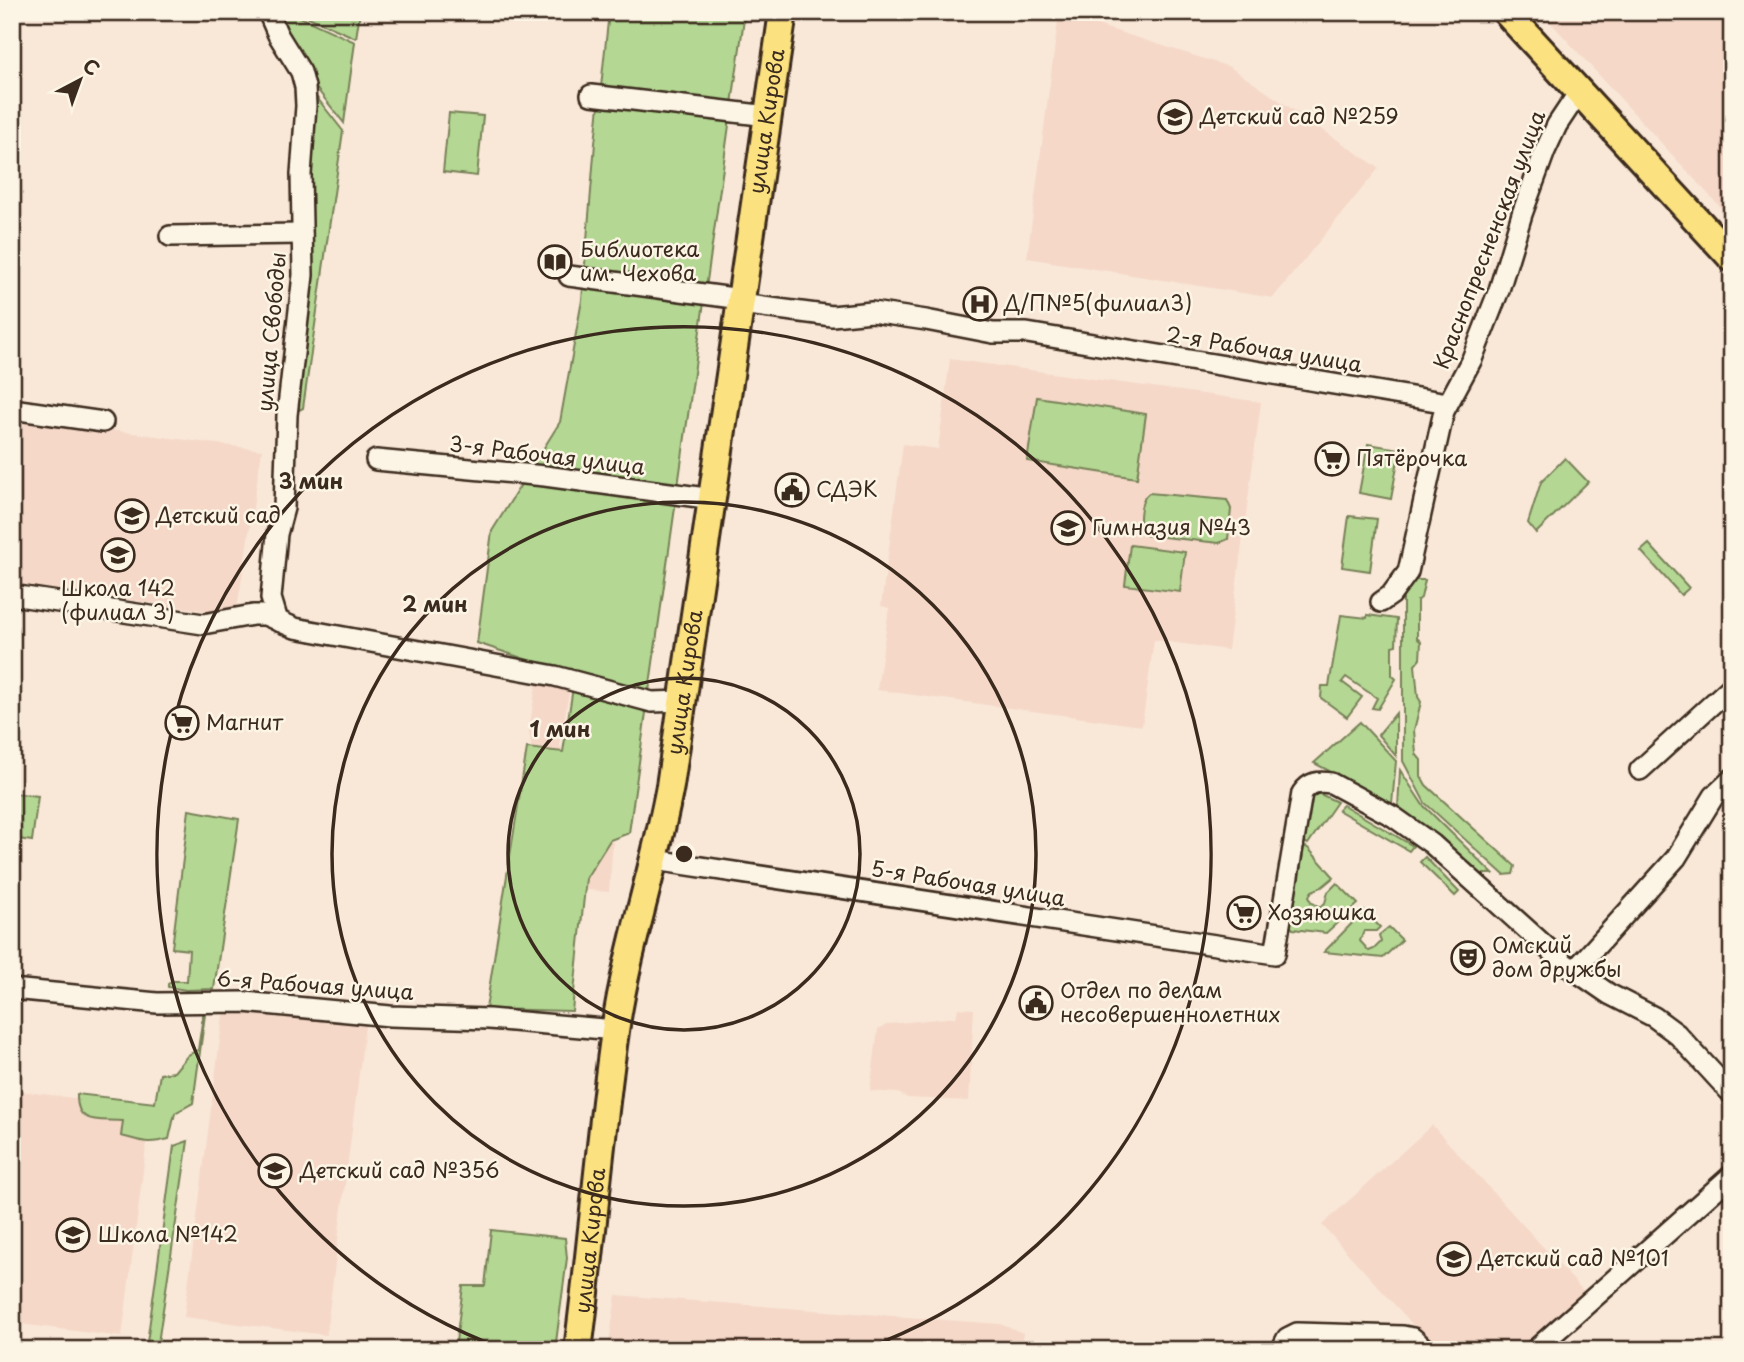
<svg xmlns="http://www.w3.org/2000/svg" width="1744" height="1362" viewBox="0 0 1744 1362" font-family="'Playpen Sans',sans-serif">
<rect width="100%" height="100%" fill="#f9e8d8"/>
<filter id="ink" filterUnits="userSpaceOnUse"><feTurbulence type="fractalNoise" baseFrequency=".0143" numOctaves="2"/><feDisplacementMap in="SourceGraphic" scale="14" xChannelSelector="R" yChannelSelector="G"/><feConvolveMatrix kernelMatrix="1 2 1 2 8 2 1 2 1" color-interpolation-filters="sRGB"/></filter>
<g filter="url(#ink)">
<g fill="#f5d8c8">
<path d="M1541,12h191v208z"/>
<path d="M1059,13l171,54 149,101 -106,130 -246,-40z"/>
<path d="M950,359l311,43 -33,248 -74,-10 -12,86 -265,-36 12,-82 -8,-2 22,-162 35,5z"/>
<path d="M12,417l250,33 -25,159 -23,3 -202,-29z"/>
<path d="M537,679l33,7 -10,59 31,90 22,7 -4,50 -30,-3 -45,-124 -5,-35z"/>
<path d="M224,1008l141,18 -39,309 -142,-18z"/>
<path d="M958,1008l16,1 -5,92 -61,-3 -10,-5 -28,-2 8,-62 11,-5 67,-7z"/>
<path d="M12,1090l139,18 -29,229 -110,-14z"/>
<path d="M1432,1125l154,169 -62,56h-88l-114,-125z"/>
<path d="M616,1295l384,29 23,9 -1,17h-414z"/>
</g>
<g fill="#b4d893" stroke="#788158" stroke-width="2">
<path d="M277,12h12l66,30 -11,81 -39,-49z"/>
<path d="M297,12h63l-4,26z"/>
<path d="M609,12h136l-116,821 -19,7 -24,38 -14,133 -86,-2 41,-261 36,4 9,-58 1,-24 -45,-10 -51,-17 15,-112 68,-109 22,-122 13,-157z"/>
<path d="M307,85l36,46 -40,277 -12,6z"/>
<path d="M449,113l34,3 -6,60 -34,-4z"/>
<path d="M1037,397l109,17 -9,64 -110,-17z"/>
<path d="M1368,444l32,5 -9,50 -32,-6z"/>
<path d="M1565,458l23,24 -52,51 -8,-10 13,-41z"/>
<path d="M1149,493l78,7 4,9 -3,30 -9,4 -74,-8c-8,-9 -6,-35 4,-42z"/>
<path d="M1349,516l28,3 -7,52 -28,-4z"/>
<path d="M1649,544l40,44 -8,7 -40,-44z"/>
<path d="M1130,545l55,7 -5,40 -55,-7z"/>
<path d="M1414,580h11l-4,18 -4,3v37l4,4 -1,17 -5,6 3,32 3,5 -7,28 2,24 5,6v16l5,9 89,81 -2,8 -9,1 -79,-72 -22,-42v-166z"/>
<path d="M1341,615l26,3v-3l30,4 -1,26 -4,1v29l4,4 -18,30 -6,-1 5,-10 -31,-21 -4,5 20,15 -15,20 -26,-19 1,-12h7z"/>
<path d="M1396,713v43l-18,-21z"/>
<path d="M1360,722l36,39 -4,43 -78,-41z"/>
<path d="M1400,770l23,35 70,69h-13l-30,-28 -52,-38z"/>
<path d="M12,793l26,3 -6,45 -20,-3z"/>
<path d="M1312,794h8l17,8 -29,42 -10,-5z"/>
<path d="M1343,805l70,41 -4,5 -71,-41z"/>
<path d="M189,810l50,9 -25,170 -28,1 -18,-3v-3l5,-3h14l2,-31 -17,-2z"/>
<path d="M1297,843l11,5 26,29 -12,10 -10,4 -3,5 2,6 9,5 5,-4 3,-11 9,-9 21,21 -32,29 -33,-4 -6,-6z"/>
<path d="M1425,857l34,35 -4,4 -35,-34z"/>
<path d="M1364,911l16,16 -4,4h-12l-4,10 9,10 5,-2 7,-7 -2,-7 10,-8 13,13 -19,18 -59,-6z"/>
<path d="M206,1007l-13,96 -18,10 -6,26c-24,6 -26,2 -48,-3l2,-15c-25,-2 -47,5 -46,-27l78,9 5,-29 14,-2 14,-17 10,-5 6,-41z"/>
<path d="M188,1141l-31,209h-11l28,-204z"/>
<path d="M491,1230l74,8 2,20 -12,92h-100l8,-64h22z"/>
</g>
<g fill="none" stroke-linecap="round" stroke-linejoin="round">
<defs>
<g id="minor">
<path d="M268,12l10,23 23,37 4,15 1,19 -5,68 2,101 -16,140 -3,93 -7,26 -6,64 7,23"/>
<path d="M591,95l177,21"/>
<path d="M170,236l132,-2"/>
<path d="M569,276l172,23"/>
<path d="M740,304l92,12 40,-4 54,8 67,13h34l421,70"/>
<path d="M12,409l91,13"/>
<path d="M376,460l169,16 168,23"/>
<path d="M12,595l191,29 50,-9h12l30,13 260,48 97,26 32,-1"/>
<path d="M1381,602l10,-7 17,-23 36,-161 28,-52 27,-69 23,-76 23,-63 12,-26 22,-33"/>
<path d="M1640,770l92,-84"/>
<path d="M655,860l620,94 27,-161c8,-11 16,-12 29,-10l63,34 38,27 132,119 45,31 45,23 23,17 55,60"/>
<path d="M1574,971l102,-113 38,-62 18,-17"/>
<path d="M12,989l145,14 87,-1 146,14 99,3 126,11"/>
<path d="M1281,1350l6,-12 10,-5 106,3 10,2 13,12"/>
<path d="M1535,1350l197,-175"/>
</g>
<g id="major">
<path d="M1506,12l226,246"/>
<path id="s1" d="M578,1350c14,-106 22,-213 37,-319 12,-83 40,-163 55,-245l113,-774"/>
</g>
</defs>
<use href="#minor" stroke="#3b2a1e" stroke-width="24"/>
<use href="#major" stroke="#3b2a1e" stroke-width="32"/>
<use href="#minor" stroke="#fcf5e5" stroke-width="19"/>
<use href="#major" stroke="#fbe180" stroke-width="26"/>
</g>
</g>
<g fill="none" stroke="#3b2a1e" stroke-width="3.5">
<circle cx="684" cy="854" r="176"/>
<circle cx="684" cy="854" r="352"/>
<path d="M504 1349A527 527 0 1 1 864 1349"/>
</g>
<defs>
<symbol id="school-ring" viewBox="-11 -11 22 22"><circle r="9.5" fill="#fcf5e5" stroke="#3b2a1e" stroke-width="1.5"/><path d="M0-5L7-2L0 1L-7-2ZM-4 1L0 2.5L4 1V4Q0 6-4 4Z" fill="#3b2a1e"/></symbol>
<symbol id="library-ring" viewBox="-11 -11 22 22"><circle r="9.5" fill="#fcf5e5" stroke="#3b2a1e" stroke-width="1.5"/><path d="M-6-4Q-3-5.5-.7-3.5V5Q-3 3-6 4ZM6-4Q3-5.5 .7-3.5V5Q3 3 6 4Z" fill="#3b2a1e"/></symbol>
<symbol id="hospital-ring" viewBox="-11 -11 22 22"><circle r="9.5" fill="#fcf5e5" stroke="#3b2a1e" stroke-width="1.5"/><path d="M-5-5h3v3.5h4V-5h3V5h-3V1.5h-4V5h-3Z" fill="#3b2a1e"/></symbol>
<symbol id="supermarket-ring" viewBox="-11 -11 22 22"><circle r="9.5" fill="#fcf5e5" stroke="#3b2a1e" stroke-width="1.5"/><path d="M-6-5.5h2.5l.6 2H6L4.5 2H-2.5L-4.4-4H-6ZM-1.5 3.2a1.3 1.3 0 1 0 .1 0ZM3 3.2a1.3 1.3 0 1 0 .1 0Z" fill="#3b2a1e"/></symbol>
<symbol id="civic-ring" viewBox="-11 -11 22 22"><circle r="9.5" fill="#fcf5e5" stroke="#3b2a1e" stroke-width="1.5"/><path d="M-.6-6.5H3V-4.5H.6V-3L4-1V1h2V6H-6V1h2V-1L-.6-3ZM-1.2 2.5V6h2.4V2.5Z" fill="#3b2a1e"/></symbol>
<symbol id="theatre-ring" viewBox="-11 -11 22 22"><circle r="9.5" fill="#fcf5e5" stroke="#3b2a1e" stroke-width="1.5"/><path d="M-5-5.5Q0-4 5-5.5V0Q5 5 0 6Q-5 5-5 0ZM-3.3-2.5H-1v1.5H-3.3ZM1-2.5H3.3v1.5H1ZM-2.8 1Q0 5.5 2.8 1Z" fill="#3b2a1e"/></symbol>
</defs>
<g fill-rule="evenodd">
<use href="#school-ring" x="1156" y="98" width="38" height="38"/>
<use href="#library-ring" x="536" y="243" width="38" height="38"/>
<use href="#hospital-ring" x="961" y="285" width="38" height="38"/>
<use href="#supermarket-ring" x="1313" y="440" width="38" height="38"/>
<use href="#civic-ring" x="773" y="471" width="38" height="38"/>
<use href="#school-ring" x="113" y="497" width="38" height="38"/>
<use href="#school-ring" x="1049" y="509" width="38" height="38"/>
<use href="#school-ring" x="99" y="536" width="38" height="38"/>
<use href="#supermarket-ring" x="163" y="704" width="38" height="38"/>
<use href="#supermarket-ring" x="1225" y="894" width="38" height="38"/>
<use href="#theatre-ring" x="1449" y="939" width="38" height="38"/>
<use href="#civic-ring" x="1017" y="984" width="38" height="38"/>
<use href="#school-ring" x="256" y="1152" width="38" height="38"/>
<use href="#school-ring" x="54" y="1216" width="38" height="38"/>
<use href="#school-ring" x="1435" y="1240" width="38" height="38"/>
</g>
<g text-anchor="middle" stroke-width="5" stroke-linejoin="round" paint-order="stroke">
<g font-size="21" fill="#3b2a1e" stroke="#fcf5e5" text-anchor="start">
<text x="1200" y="124">Детский сад №259</text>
<text x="580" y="257">Библиотека<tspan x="580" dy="24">им. Чехова</tspan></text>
<text x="1004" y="311">Д/П№5(филиал3)</text>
<text x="1356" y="466">Пятёрочка</text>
<text x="816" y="497">СДЭК</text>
<text x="156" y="523">Детский сад</text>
<text x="1092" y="535">Гимназия №43</text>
<text x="118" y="596" text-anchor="middle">Школа 142<tspan x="118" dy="24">(филиал 3)</tspan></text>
<text x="206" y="730">Магнит</text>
<text x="1268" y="920">Хозяюшка</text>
<text x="1492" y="953">Омский<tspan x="1492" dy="24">дом дружбы</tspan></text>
<text x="1060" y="998">Отдел по делам<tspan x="1060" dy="24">несовершеннолетних</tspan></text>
<text x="300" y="1178">Детский сад №356</text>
<text x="98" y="1242">Школа №142</text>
<text x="1478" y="1266">Детский сад №101</text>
</g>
<g font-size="21" fill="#3b2a1e" stroke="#fcf5e5">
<text dy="7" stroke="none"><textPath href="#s1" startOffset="1244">улица Кирова</textPath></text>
<text transform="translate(1490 240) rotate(-69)" y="7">Краснопресненская улица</text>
<text transform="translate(272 332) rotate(-85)" y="7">улица Свободы</text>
<text transform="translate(1264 350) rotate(9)" y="7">2-я Рабочая улица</text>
<text transform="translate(547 456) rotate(7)" y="7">3-я Рабочая улица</text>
<text dy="7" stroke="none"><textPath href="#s1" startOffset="677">улица Кирова</textPath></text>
<text transform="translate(968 884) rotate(9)" y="7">5-я Рабочая улица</text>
<text transform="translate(315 986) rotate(4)" y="7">6-я Рабочая улица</text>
<text dy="7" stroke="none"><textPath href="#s1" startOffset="110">улица Кирова</textPath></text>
</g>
</g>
<circle cx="684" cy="854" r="10" fill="#3b2a1e" stroke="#fcf5e5" stroke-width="3.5"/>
<g font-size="21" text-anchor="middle" font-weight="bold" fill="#3b2a1e" stroke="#fcf5e5" stroke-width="5" stroke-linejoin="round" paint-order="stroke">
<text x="311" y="489">3 мин</text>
<text x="435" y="612">2 мин</text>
<text x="560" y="737">1 мин</text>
</g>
<rect width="1744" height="1362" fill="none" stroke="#fcf5e5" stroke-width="42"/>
<rect x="21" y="21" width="1702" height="1320" fill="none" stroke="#3b2a1e" stroke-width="2.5" filter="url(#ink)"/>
<g transform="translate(80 80) rotate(41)" stroke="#fcf5e5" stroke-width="5" paint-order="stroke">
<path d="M0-5L12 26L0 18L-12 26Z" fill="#3b2a1e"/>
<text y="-10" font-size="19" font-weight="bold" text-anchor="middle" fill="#3b2a1e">С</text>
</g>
</svg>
